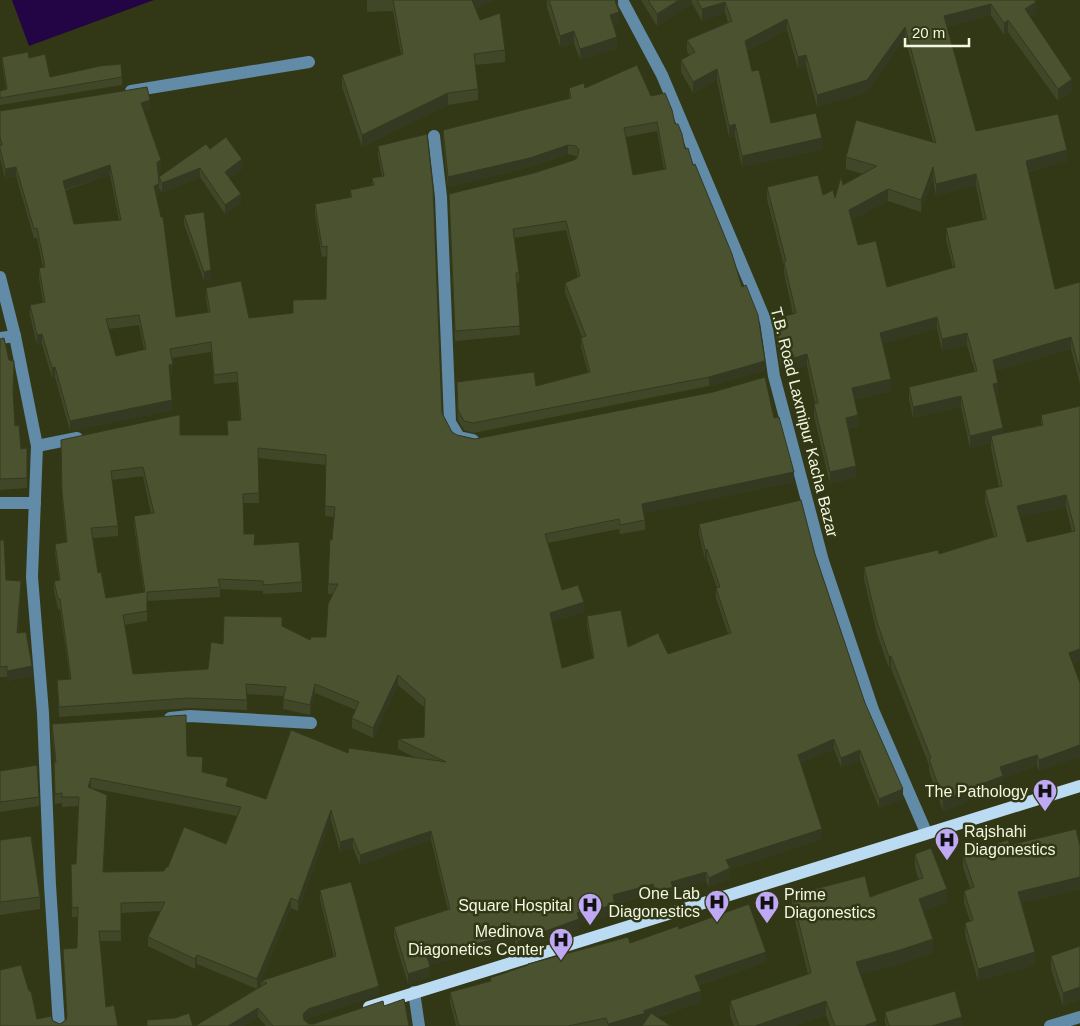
<svg xmlns="http://www.w3.org/2000/svg" width="1080" height="1026" viewBox="0 0 1080 1026" font-family="Helvetica,sans-serif">
<rect width="100%" height="100%" fill="#323815"/>
<path fill="#230445" d="M12,0h142l-125,46z"/>
<g fill="none" stroke-linecap="round" stroke-linejoin="round">
<g stroke="#618ba6" stroke-width="12">
<path d="M622,0l40,75 104,247 8,54 49,185 50,149 53,122"/>
<path d="M131,91l178,-29"/>
<path d="M434,136l7,61 9,225 9,15 14,3"/>
<path d="M0,277l15,59 22,110 -5,131 11,136 7,172 9,141"/>
<path d="M0,338l15,-2"/>
<path d="M37,446l40,-8"/>
<path d="M0,503h35"/>
<path d="M170,718l20,-2 121,7"/>
<path d="M414,992l5,34"/>
<path d="M1050,1026l30,-9"/>
</g>
<path stroke="#badbf2" stroke-width="12" d="M369,1007l711,-221"/>
</g>
<g fill="#404728" fill-rule="evenodd">
<path d="M367,0h128l-19,8 4,12 25,30v12l-30,3 3,24v11l-30,5 -86,42 -20,-60v-12l59,-21 -8,-43 -26,1z"/>
<path d="M547,0h71l1,24 -6,2 4,22 -37,12 -6,-17 -14,4 -13,-39z"/>
<path d="M641,0h394l1,13 -6,4 42,74 -14,10 -50,-69 -4,3 -13,-20 -44,12 29,104 91,30 -39,11 27,117 25,-7v102l-9,-35 -76,22 3,24h-2l7,38 38,-8v-10l39,-9v254l-7,3 -34,108 -2,-5 -34,12v10l-40,14v2l-20,7 -14,-40v-6l-38,-97h-2l-12,-34 -13,-55v-12l75,-13 55,-17 -9,-35v-12l14,-3 -8,-39v-5l-21,5 -9,-41 -48,11 -4,-19v-12l66,-15 -8,-27 -25,6 -5,-23 -54,16 8,47 -37,8 4,28 -10,2 8,48 -26,7 -16,-68v-12h1l-8,-38 -13,3 -1,-4 -12,4 -6,-39v-11l18,-5 -9,-41v-7l-17,-67v-12l68,11 8,-13 20,-11 -17,-5v-12l87,-15 -28,-104 -38,54 -50,15 -11,-41 -8,3 -11,-39 -40,21 5,20 19,52 51,26 -80,18 -7,-31 -6,1 -12,-57 -24,13 -12,-21v-12l9,-4 -3,-4v-12l41,-18 -3,-9 -23,8 -10,-18 -35,23zM933,179l3,17 40,-11 7,35 -37,8v12l7,28 -66,19 -29,-42 -6,-25 36,-19 33,11zM1066,507l6,25 -45,10 -7,-25z"/>
<path d="M2,57l27,1 21,19h72v8l-122,20v-14l6,-2 -4,-25z"/>
<path d="M569,88h16l66,8 24,28 10,25 8,16 72,205 -56,16 -236,47 -9,-3 -6,-10 -1,-38 79,4 52,-14 -7,-25v-9l1,-1 -17,-44v-10l13,-6 -12,-47 -52,8 5,35v9l-3,1 4,52 -65,6 -6,-147 85,-21 40,-13 3,-2 -1,-2 -8,-2 -38,13 -82,20 -5,-47v-10l126,-31zM657,131l7,39 -31,5 -7,-38z"/>
<path d="M150,110l-6,1 17,59 -3,1 1,6 51,-28 32,20 -13,9 12,25 -16,11 -25,-37 -38,16 -3,-5v6l-3,1 20,122 32,-5 -2,-14v-10l43,30 44,-5 33,-14 1,-43 -5,1 -7,-43v-10l35,-7v-7l22,-5v-7l10,-2 -4,-20v-10l64,267 10,19 5,3 18,4 299,-21 20,64 -150,31 1,7v10l-25,4 -1,-5 -71,14 14,47 22,22 -32,10 10,46 31,-10 -6,-32v-10l41,31 40,7 60,-20 -12,-36v-10h1l-10,-29 -2,1 -6,-26v-10l116,30 50,149 38,96 -24,9 -19,-48 -19,7 -7,-18 -34,14 22,76 -92,30v9l-21,9 -3,-6 -33,10v6l-17,5 -3,-8 -38,10v11l-36,8v6l-61,21 -3,-7 -86,22 1,12 -22,7 -14,-47v-10l54,-17 -17,-70 -71,25 -7,-17 -13,4 -9,-32 -33,91 -7,-3 -34,81 -60,-25 -2,5 -47,-23v-9l12,-26 -39,2v28h-21l6,66 12,19h-118l37,-7 16,2 7,3 6,-4 1,-2 -4,-69 14,-1 1,-31h-6l-1,-53h5l2,-58 -16,1v-4l-7,1 -1,-42h1l-3,-28v-10l135,32 16,16 25,15 38,12 82,-46 68,5 -18,-9v-10l26,-2 1,-29 -27,-23 -25,53 -21,-10v-10l4,-8 -41,-17 -5,22 -27,-6 1,-13 -37,-2v16l-58,-2 -130,9 -2,-37 13,-1 -10,-70h-2l-4,-18v-10l5,-1 -4,-26v-10l11,-2 -4,-41 -1,-52 119,-14h47l13,-15 -3,-38 -23,2 -3,-32 -39,6 1,16 -3,1 2,35 -102,21 -15,-54 -3,1 -10,-34 -5,1 -7,-30v-10l13,-3 -4,-24v-10h4l-6,-30h-3l-18,-62 -11,3 -5,-21v-47zM110,175l9,45 -45,4 -8,-34zM139,325l5,25 -28,6 -7,-27zM258,458l68,7 -1,51 9,1 -6,67v10h5l-7,43 -16,3 -28,-14 -59,18 -15,25 -75,5 -8,-49 22,-4v-20l73,-4v-8l43,2v3l39,-2v-10l-47,-37 -11,-11 -1,-31h16zM143,476l8,38 -17,2v10l10,66 -38,6 -8,-25 -5,-35 25,-2v-10l-6,-46zM91,788l146,28 -11,28 -58,23 -4,4 -61,1 4,-68z"/>
<path d="M184,215l27,64 -7,2 -20,-57z"/>
<path d="M0,339l14,32 -1,23 2,32 6,23 6,-1v40l-27,2z"/>
<path d="M0,540l6,40 15,12 -3,41 14,43 -25,5v-4h-7z"/>
<path d="M0,771l39,26v9l-39,6z"/>
<path d="M0,840l40,57v12l-40,6z"/>
<path d="M1010,845l70,44 -58,14 13,62 -57,16 -13,-46v-12l5,-2 -6,-18v-12l6,-3 -7,-21v-13z"/>
<path d="M915,854l32,48 -24,9 10,42 -33,11 -39,10 16,52h-47l-4,-11 -31,11h-61l-4,-11v-14l78,-27 -16,-65v-14l78,2 49,-17 -4,-12z"/>
<path d="M320,890l59,105 -71,23 -2,3 3,3h4l71,-18 25,20h-143l-8,-9 -14,9h-49l66,-40v-5l73,-24 -14,-58z"/>
<path d="M679,929l87,33 -67,23 2,17 -44,15 -15,8 -3,1h-183l-6,-24v-10l40,-11v-3l38,-12v-2l102,-21z"/>
<path d="M1080,946v54l-17,6 -12,-37v-13z"/>
<path d="M885,1012l77,14h-76l-1,-4z"/>
</g>
<g fill="#343921">
<path d="M472,0h23l-23,10z"/>
<path d="M616,0h2v10l-3,-9z"/>
<path d="M679,0h13v3l-35,23v-12z"/>
<path d="M725,2v11l-23,8v-12z"/>
<path d="M1036,2v11l-11,8v-12z"/>
<path d="M991,4v11l-47,13v-12z"/>
<path d="M619,12v12l-9,3v-12z"/>
<path d="M787,19v11l-42,22v-11z"/>
<path d="M1008,20v12l-4,3v-12z"/>
<path d="M905,27v11l-38,54 -50,15v-12z"/>
<path d="M574,31v12l-14,4v-11z"/>
<path d="M617,37v11l-37,12v-11z"/>
<path d="M806,55v11l-8,3v-12z"/>
<path d="M717,69v11l-24,13v-11z"/>
<path d="M1072,79v12l-14,10v-12z"/>
<path d="M448,93v12l-86,42v-12z"/>
<path d="M150,100v10l-9,2v-9z"/>
<path d="M735,124v12l-6,1v-11z"/>
<path d="M822,138v11l-80,18v-11z"/>
<path d="M568,145v9l-38,13 -82,20v-10z"/>
<path d="M1067,150v11l-41,11v-11z"/>
<path d="M242,159v10l-17,12v-9z"/>
<path d="M161,160v10l-4,1v-9z"/>
<path d="M110,165v10l-47,15v-9z"/>
<path d="M16,167v9l-11,3v-10z"/>
<path d="M933,167v12l-12,33v-12z"/>
<path d="M200,168v9l-38,16v-10z"/>
<path d="M976,174v11l-40,11v-12z"/>
<path d="M159,184v10l-5,2v-10z"/>
<path d="M888,189v12l-39,21v-12z"/>
<path d="M241,194v9l-16,11v-9z"/>
<path d="M211,270v9l-7,2v-9z"/>
<path d="M937,317v11l-57,17v-12z"/>
<path d="M967,333v12l-25,6v-12z"/>
<path d="M42,334v10l-5,1v-10z"/>
<path d="M1071,337v12l-78,23v-12z"/>
<path d="M793,354v11l-12,4v-12z"/>
<path d="M807,354v12l-13,3v-11z"/>
<path d="M765,361v9l-56,16v-9z"/>
<path d="M173,364v10l-4,1v-10z"/>
<path d="M55,367v10l-3,1v-10z"/>
<path d="M891,379v12l-39,8v-11z"/>
<path d="M998,383v12l-5,1v-12z"/>
<path d="M961,396v11l-48,11v-11z"/>
<path d="M172,400v10l-102,21v-10z"/>
<path d="M858,415v12l-12,3v-12z"/>
<path d="M1003,428v12l-12,-4v7l-21,5v-12z"/>
<path d="M856,466v11l-26,7v-12z"/>
<path d="M794,472v10l-152,32v-10z"/>
<path d="M1066,495v12l-49,11v-12z"/>
<path d="M707,549v10l-2,1v-10z"/>
<path d="M21,581v11l-4,52v-11z"/>
<path d="M584,602v10l-34,11v-10z"/>
<path d="M1080,649v11l-11,4v-11z"/>
<path d="M891,656v12h-2v-11z"/>
<path d="M32,666v10l-25,5v-10z"/>
<path d="M398,675v10l-25,53v-10z"/>
<path d="M315,684v9l-5,22v-10z"/>
<path d="M834,739v10l-36,15v-9z"/>
<path d="M1080,745v12l-41,14v-11z"/>
<path d="M860,750v10l-19,7v-9z"/>
<path d="M1037,755v11l-34,12v10l-40,14v2l-20,7v-11l19,-9 38,-24z"/>
<path d="M91,778v10l-3,9v-10z"/>
<path d="M903,789v10l-24,9v-9z"/>
<path d="M107,795v9l-4,78v-10z"/>
<path d="M331,810v10l-33,91v-10z"/>
<path d="M822,829v10l-92,30v9l-21,9v-9l17,-18z"/>
<path d="M431,831v9l-71,25v-10z"/>
<path d="M353,838v10l-13,4v-10z"/>
<path d="M706,872v9l-33,10v6l-17,5v-10l15,-10z"/>
<path d="M1080,877v12l-62,15v-12z"/>
<path d="M653,884v10l-40,10v-9z"/>
<path d="M947,889v13l-28,11v-14z"/>
<path d="M291,898v10l-34,81v-10z"/>
<path d="M615,905v10l-36,8v6l-61,21v-9l59,-28z"/>
<path d="M515,934v9l-88,23v-10z"/>
<path d="M933,939v14l-33,11 -44,12v-14z"/>
<path d="M766,952v10l-71,24v-10z"/>
<path d="M1035,952v13l-57,16v-12z"/>
<path d="M197,955v9l-2,5v-10z"/>
<path d="M430,967v10l-22,7v-10z"/>
<path d="M379,986v9l-71,23 -5,6v-10l5,-5z"/>
<path d="M1080,987v13l-17,6v-13z"/>
<path d="M701,991v11l-55,18v4l-7,2h-31v-2z"/>
<path d="M826,1001v14l-31,11h-40z"/>
<path d="M258,1008v9l-14,9h-16z"/>
<path d="M962,1017v9h-30z"/>
<path d="M877,1021v5h-13z"/>
</g>
<g fill="#4b522f" stroke="#343921" fill-rule="evenodd">
<path d="M393,0h79l8,20 20,-7 5,37 -31,4 4,35 -30,4 -86,42 -20,-60 61,-21z"/>
<path d="M549,0h67l-1,1 4,11 -9,3 7,22 -37,12 -6,-18 -14,5z"/>
<path d="M648,0h31l-22,14z"/>
<path d="M697,0h338l1,2 -11,7 47,70 -14,10 -50,-69 -4,3 -13,-19 -47,12 32,115 82,-17 9,36 -41,11 29,128 25,-7v90l-9,-35 -78,23 5,23 -5,1 10,44 -33,8 -9,-40 -48,11 -4,-20 68,-16 -10,-38 -25,6 -5,-22 -57,16 11,46 -39,9 6,27 -12,3 10,48 -26,6 -16,-68 4,-1 -11,-49 -13,4 -1,-4 -12,3 -6,-38 21,-6 -12,-51 2,-1 -19,-74 51,-12 5,20 10,-5 2,8 6,-21 2,8 34,-19 -31,-9 10,-37 80,23 -31,-116 -38,53 -50,15 -11,-40 -8,2 -11,-38 -42,22 7,30 7,-1 12,53 45,-10 6,25 -80,18 -7,-32 -6,2 -12,-57 -24,13 -12,-22 14,-8 -8,-12 45,-19 -7,-19 -23,7zM933,167l3,17 40,-10 10,45 -40,9 9,39 -68,20 -11,-46 -18,4 -9,-35 39,-21 33,11z"/>
<path d="M28,52l1,6 16,-4 5,23 50,-11 21,-2 1,13 -122,21v-7l7,-2 -5,-32z"/>
<path d="M637,65l14,31 14,-3 7,17 3,14h3l4,10 3,15 3,-1 5,17 2,-1 37,90 10,33 4,-2 12,30 7,46 -56,16 -236,46 -9,-2 -6,-11 -1,-28 77,-10 2,14 54,-14 -9,-34 5,-2 -21,-53 15,-7 -14,-55 -53,8 6,44h-3l4,53 -65,5 -6,-137 85,-21 40,-13 3,-2 2,-8 -3,-4 -8,-1 -38,13 -82,19 -5,-47 128,-32 -2,-10 15,-5 1,5zM657,122l9,47 -33,6 -9,-47z"/>
<path d="M147,87l3,13 -9,3 20,57 -4,2 2,22 -5,2 7,31h2l13,100 34,-5 -4,-24 35,-7 8,37 44,-5v-13l33,-1 1,-53 -5,1 -7,-43 37,-7 -2,-7 24,-5 -2,-7 12,-2 -6,-30 49,-12 6,54 9,225 10,19 5,3 18,4 238,-47 52,-15 9,41 5,-1 15,55 -152,32 3,16 -25,5 -1,-6 -74,15 17,56 16,-5 6,17 -34,11 12,55 32,-10 -7,-42 34,-6 7,37 30,-14 10,21 63,-21 -15,-45 4,-1 -13,-38 -2,1 -6,-26 102,-24 14,54 50,149 38,86 -24,10 -19,-49 -19,8 -7,-19 -36,16 24,74 -96,31 4,8 -21,10 -3,-6 -35,10 2,5 -17,5 -3,-8 -40,11 2,10 -38,8 2,6 -61,22 -3,-7 -88,22 3,11 -22,7 -14,-47 56,-18 -19,-78 -71,24 -7,-17 -13,4 -9,-32 -33,91 -7,-3 -34,81 -60,-24 -2,4 -47,-22 17,-35 -44,1v28h-22l7,76 8,-2 4,21h-118v-56l21,-5 8,26h2l6,28 14,-3 2,5 7,3 6,-4 1,-4 -4,-67 14,-1 1,-41 -6,1 -1,-44h5l3,-67h-17v-4l-7,1 -1,-32h2l-4,-38 134,-9 1,41 16,1 -1,15 26,6 -2,8 40,13 25,-69 57,23 1,-5 97,14 -48,-23 26,-2 1,-38 -27,-24 -25,53 -21,-10 7,-16 -44,-18 -5,21 -27,-6 3,-12 -40,-3 1,16 -58,-2 -130,9 -2,-27 14,-1 -11,-80h-2l-4,-18 6,-1 -5,-36 12,-2 -5,-51 -1,-51 117,-25h2v20h48l-1,-14 14,-1 -4,-48 -23,3 -3,-33 -41,7 3,15 -4,1 3,35 -102,21 -15,-54 -3,1 -10,-34 -5,1 -7,-30 15,-3 -6,-34 6,-1 -8,-39 -3,1 -18,-62 -11,2 -5,-21v-3h2l-2,-8v-26zM110,165l11,55 -47,4 -11,-43zM139,315l7,34 -30,7 -10,-37zM258,448l68,7 -1,51 10,1 -3,33 -2,-1 -2,45h10l-10,20 -2,33h-15l-1,3 -28,-14v-9l-58,-1 -1,28 -12,-2 -3,27 -75,5 -10,-59 24,-4v-19l73,-5 -2,-8 45,2v4l39,-3 -3,-40 -45,3 1,-11h-11l-1,-40 16,-1zM143,467l11,46 -20,3 11,76 -39,6 -5,-26 -3,1 -7,-45 27,-2 -7,-55zM91,778l150,29 -15,37 -42,-17 -16,40h-2l-2,4 -61,1 4,-77 -19,-8z"/>
<path d="M226,137l16,22 -17,13 16,22 -16,11 -25,-37 -38,15 -3,-6 47,-33 4,5z"/>
<path d="M204,212l7,58 -7,2 -20,-57z"/>
<path d="M4,338l5,22 5,1 -1,30 2,35 4,-1 2,24 6,-1v30l-27,1v-140z"/>
<path d="M1080,406v243l-11,4 11,30v62l-41,15 -2,-5 -37,12 3,9 -41,15 1,2 -20,7 -14,-41 2,-1 -40,-102 -2,1 -12,-35 -13,-55 74,-17 1,4 58,-18 -12,-46 17,-4 -11,-50 52,-11 -2,-10zM1066,495l9,36 -48,11 -10,-36z"/>
<path d="M0,540h4l2,40 15,1 -4,52 9,-1 6,34 -25,5v-5l-7,1z"/>
<path d="M37,765l2,32 -39,5v-31z"/>
<path d="M1076,829l4,17v31l-62,15 17,60 -57,17 -13,-46 8,-3 -9,-29 10,-4 -11,-33 45,-14 2,5z"/>
<path d="M31,836l9,61 -40,5v-62z"/>
<path d="M931,848l16,41 -28,10 14,40 -33,11 -44,12 21,59 -13,5h-29l-9,-25 -71,25h-16l-9,-25 81,-28 -19,-78 73,-19 5,21 53,-19 -8,-24z"/>
<path d="M351,882l28,104 -71,23 -5,5 1,6 5,4h4l70,-23 1,5 20,-7 5,27h-136l-15,-18 -30,18h-33l72,-43 -6,-2 75,-25 -16,-66z"/>
<path d="M749,904l17,48 -71,24 6,15 -58,20 3,2 -38,11 -2,-6 -38,8h-109l-9,-34 41,-11 -1,-3 38,-13v-1l100,-27 2,6 48,-17 1,3z"/>
<path d="M1080,946v41l-17,6 -12,-37z"/>
<path d="M955,991l7,26 -30,9h-43l-4,-14z"/>
<path d="M189,1013l4,13h-46v-6l28,-2z"/>
<path d="M651,1013l20,13h-29z"/>
</g>
<defs>
<symbol id="hospital-pin" viewBox="-11 -11 22 30"><path d="M0 17L-7.5 6A9.5 9.5 0 1 1 7.5 6Z" fill="#bfa8f4" stroke="#323815"/><path d="M-5-5h3v3.5h4V-5h3V5h-3V1.5h-4V5h-3Z" fill="#111"/></symbol>
</defs>
<g fill-rule="evenodd">
<use href="#hospital-pin" x="1031" y="777" width="28" height="38"/>
<use href="#hospital-pin" x="933" y="826" width="28" height="38"/>
<use href="#hospital-pin" x="703" y="888" width="28" height="38"/>
<use href="#hospital-pin" x="753" y="889" width="28" height="38"/>
<use href="#hospital-pin" x="576" y="891" width="28" height="38"/>
<use href="#hospital-pin" x="547" y="926" width="28" height="38"/>
</g>
<g text-anchor="middle" stroke-width="5" stroke-linejoin="round" paint-order="stroke">
<g font-size="16" fill="#f2f7e2" stroke="#323815">
<text transform="translate(805 422) rotate(76)" y="6">T.B. Road Laxmipur Kacha Bazar</text>
</g>
<g font-size="16" fill="#f2f7e2" stroke="#323815" text-anchor="end">
<text x="1028" y="797">The Pathology</text>
<text x="964" y="837" text-anchor="start">Rajshahi<tspan x="964" dy="18">Diagonestics</tspan></text>
<text x="700" y="899">One Lab<tspan x="700" dy="18">Diagonestics</tspan></text>
<text x="784" y="900" text-anchor="start">Prime<tspan x="784" dy="18">Diagonestics</tspan></text>
<text x="572" y="911">Square Hospital</text>
<text x="544" y="937">Medinova<tspan x="544" dy="18">Diagonetics Center</tspan></text>
</g>
</g>
<path d="M905 38v8h64v-8" fill="none" stroke="#f2f7e2" stroke-width="2.5"/>
<text x="912" y="38" font-size="15" fill="#f2f7e2" stroke="#323815" stroke-width="4" paint-order="stroke">20 m</text>
</svg>
